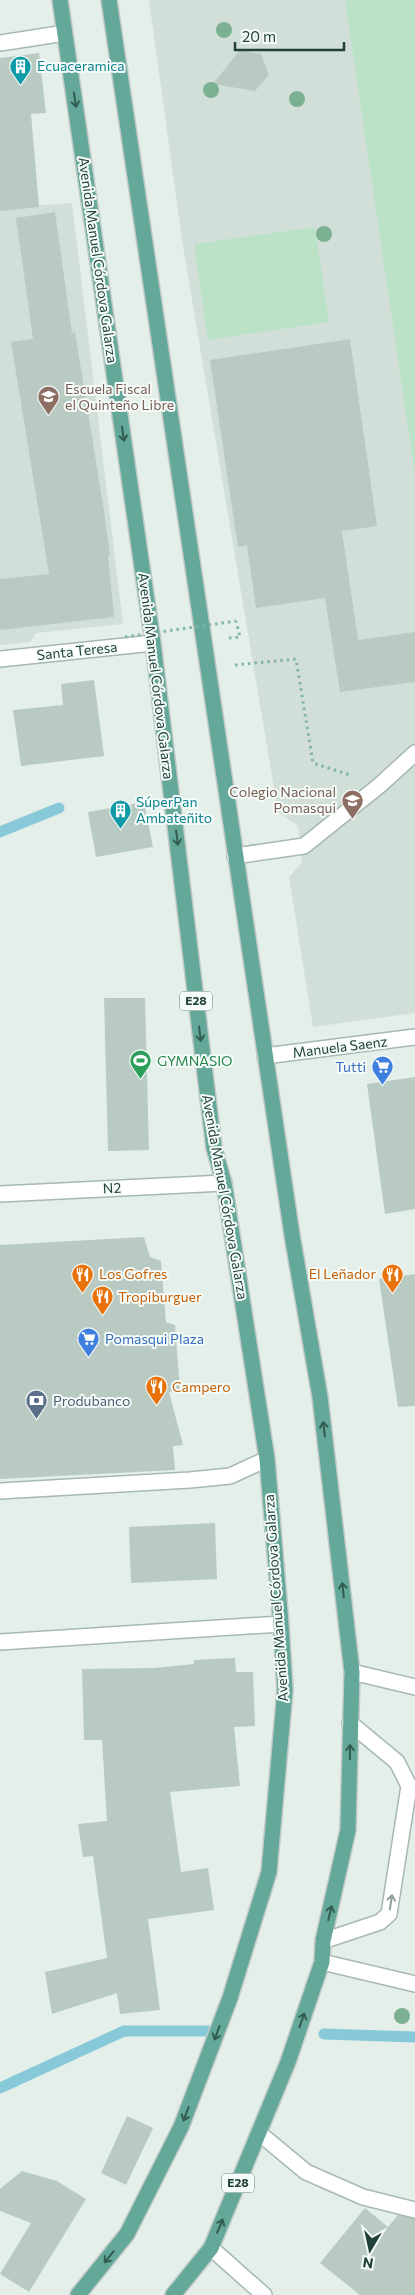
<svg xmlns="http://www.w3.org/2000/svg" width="415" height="2295" viewBox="0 0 415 2295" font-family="Commissioner,sans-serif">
<rect width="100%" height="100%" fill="#e4efea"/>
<g fill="#d2dfd9">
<path d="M149,0h266v1013l-102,14 -24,-150 13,-15 -4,-36 -20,-14 -96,-572z"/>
<path d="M72,203l51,421 -87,9 -6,9 -30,3v-437z"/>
</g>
<g fill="#bbe2c7">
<path d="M345,0h70v475z"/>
<path d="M315,227l14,95 -121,18 -14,-96z"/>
</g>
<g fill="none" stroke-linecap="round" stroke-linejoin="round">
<g stroke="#87c9d8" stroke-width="11">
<path d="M0,832l59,-24"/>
<path d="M324,2034l91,3"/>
<path d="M0,2088l124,-57h84"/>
</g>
</g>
<g fill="#b9cac3">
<path d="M240,50l21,4 8,21 -14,16 -42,-7z"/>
<path d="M39,53l7,60 -15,1 8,93 -39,4v-153z"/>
<path d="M55,212l17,121 3,-1 29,179 6,44h-2l6,62 -114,13v-51l49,-5 -38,-232 22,-3 -17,-121z"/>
<path d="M350,339l27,187 -35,5 16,109 57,-8v50l-75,10 -15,-94 -69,10 -9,-63 -9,2 -28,-187z"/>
<path d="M94,680l10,76 -83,10 -8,-56 50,-5 -2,-21z"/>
<path d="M144,802l9,45 -57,10 -8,-45z"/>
<path d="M104,998h41l4,152 -41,1z"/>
<path d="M415,1077v132l-30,5 -18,-130z"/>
<path d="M144,1237l6,20 11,4 5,61 9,3 5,65 -11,2 14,53 -10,1 2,24 -175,9v-234z"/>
<path d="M415,1274v132l-17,1 -19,-128z"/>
<path d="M215,1523l2,56 -86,4 -2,-56z"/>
<path d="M235,1658l1,14h17l2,54 -21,1 6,59 -70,6 11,80 27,-4 6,42 -66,9 12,91 -40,4 -3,-21 -65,21 -7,-42 62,-14 -14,-102 -10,1 -5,-33 29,-3 -5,-81h-18l-2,-71 72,-1 40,-4v-4z"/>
<path d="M127,2116l26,12 -27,57 -25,-12z"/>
<path d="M22,2171l35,10 29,18 -57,93 -29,-18 31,-51 -31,-12v-22z"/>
<path d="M365,2208l23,19 10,-12 17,4v76h-55l-40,-32z"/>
</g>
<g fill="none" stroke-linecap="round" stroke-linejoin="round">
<defs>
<g id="lane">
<path d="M0,43l65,-10"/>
<path d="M235,856l69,-10 76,-61 35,-32"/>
<path d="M0,1194l224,-11"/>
<path d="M0,1491l190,-11 40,-4 37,-17"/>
<path d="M352,1672l63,15"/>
<path d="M323,1941l57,-19 9,-8 20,-128 -12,-24 -47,-39"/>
<path d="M259,2133l47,39 57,25 52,13"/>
</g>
<g id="street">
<path d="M0,659l153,-16"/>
<path d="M265,1056l150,-19"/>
<path d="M0,1642l281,-18"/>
<path d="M322,1962l93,22"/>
<path d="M211,2248l53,47"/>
</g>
<g id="primary">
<path d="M60,0l93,643 61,505 10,35 43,276 14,165 4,66 -16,182 -39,126 -49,129 -54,107 -49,61"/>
<path d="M109,0l183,1235 28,162 32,275 -4,158 -25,111 -1,21 -34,100 -77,186 -38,47"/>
</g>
</defs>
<use href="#lane" stroke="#a6b8b2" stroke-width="18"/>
<use href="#street" stroke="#a6b8b2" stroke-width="18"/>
<use href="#primary" stroke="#c1cac8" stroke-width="18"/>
<g stroke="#81b5a7" stroke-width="3" stroke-dasharray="2.5 4" stroke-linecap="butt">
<path d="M229,638l11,-1 -4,-16"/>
<path d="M235,665l61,-6 17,104 37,12"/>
</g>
<use href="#lane" stroke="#fff" stroke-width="15"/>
<use href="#street" stroke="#fff" stroke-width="15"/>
<use href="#primary" stroke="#64a899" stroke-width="15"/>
<path stroke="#81b5a7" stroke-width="3" stroke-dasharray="2.5 4" stroke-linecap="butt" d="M125,637l111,-16"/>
</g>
<g fill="#7cb093">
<circle cx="224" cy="30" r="8"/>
<circle cx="211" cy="90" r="8"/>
<circle cx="297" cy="99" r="8"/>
<circle cx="324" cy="234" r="8"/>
<circle cx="402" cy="2016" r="8"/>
</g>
<defs><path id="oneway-shaft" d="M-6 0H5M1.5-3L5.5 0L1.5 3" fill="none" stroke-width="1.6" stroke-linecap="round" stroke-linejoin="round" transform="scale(1.25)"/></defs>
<g stroke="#325c52">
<use href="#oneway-shaft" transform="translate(75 100) rotate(82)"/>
<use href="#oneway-shaft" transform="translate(123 434) rotate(82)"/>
<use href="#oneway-shaft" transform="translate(177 838) rotate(83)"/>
<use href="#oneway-shaft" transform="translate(200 1034) rotate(83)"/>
<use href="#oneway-shaft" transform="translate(324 1429) rotate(-97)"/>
<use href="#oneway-shaft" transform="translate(343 1590) rotate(-96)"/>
<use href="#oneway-shaft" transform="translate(350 1752) rotate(-89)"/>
<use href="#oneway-shaft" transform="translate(330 1913) rotate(-77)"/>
<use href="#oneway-shaft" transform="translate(302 2020) rotate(-71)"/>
<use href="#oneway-shaft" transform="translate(217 2033) rotate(110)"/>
<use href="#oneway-shaft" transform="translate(186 2114) rotate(111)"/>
<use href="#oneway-shaft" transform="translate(220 2226) rotate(-67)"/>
<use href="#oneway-shaft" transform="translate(109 2257) rotate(129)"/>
</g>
<use stroke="#90a09d" href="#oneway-shaft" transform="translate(391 1902) rotate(-81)"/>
<defs>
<symbol id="building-pin" viewBox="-11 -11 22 30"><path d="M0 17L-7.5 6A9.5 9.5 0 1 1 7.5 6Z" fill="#0f9aa8" stroke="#f5fbf8"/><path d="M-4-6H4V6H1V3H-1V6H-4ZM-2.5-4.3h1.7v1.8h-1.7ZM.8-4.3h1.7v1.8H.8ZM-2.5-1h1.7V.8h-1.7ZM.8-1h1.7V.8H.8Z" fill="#fff"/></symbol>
<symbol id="school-pin" viewBox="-11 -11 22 30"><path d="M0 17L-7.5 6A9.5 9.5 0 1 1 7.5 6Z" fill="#8d6e63" stroke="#f5fbf8"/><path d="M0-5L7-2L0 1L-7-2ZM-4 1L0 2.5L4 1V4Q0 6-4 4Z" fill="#fff"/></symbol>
<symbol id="stadium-pin" viewBox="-11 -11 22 30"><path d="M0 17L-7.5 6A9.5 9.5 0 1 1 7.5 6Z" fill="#2e9e5b" stroke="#f5fbf8"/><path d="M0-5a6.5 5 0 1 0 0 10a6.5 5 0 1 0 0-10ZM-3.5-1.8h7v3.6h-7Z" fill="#fff"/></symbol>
<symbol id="supermarket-pin" viewBox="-11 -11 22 30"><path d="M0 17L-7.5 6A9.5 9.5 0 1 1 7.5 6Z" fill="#3f7fe0" stroke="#f5fbf8"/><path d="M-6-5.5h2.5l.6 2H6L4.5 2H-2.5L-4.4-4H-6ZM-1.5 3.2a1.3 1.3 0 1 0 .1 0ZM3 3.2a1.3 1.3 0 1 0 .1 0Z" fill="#fff"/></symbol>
<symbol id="restaurant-pin" viewBox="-11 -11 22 30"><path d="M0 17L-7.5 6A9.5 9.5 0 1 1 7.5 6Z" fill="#e8710a" stroke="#f5fbf8"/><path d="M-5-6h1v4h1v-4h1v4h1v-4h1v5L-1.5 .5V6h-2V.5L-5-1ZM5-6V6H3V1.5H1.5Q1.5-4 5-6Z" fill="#fff"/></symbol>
<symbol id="bank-pin" viewBox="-11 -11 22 30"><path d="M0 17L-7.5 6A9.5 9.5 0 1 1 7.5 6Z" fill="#5c6f8a" stroke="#f5fbf8"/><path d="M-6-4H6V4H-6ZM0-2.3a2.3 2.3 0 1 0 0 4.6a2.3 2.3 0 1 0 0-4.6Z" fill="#fff"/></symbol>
</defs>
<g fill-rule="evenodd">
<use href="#building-pin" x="8" y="54" width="25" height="34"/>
<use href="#school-pin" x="36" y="384" width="25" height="34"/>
<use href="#school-pin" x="340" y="788" width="25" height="34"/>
<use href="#building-pin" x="108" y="798" width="25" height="34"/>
<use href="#stadium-pin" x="128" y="1048" width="25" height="34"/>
<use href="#supermarket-pin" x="370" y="1054" width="25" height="34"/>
<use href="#restaurant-pin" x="70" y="1262" width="25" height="34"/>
<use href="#restaurant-pin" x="380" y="1262" width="25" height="34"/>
<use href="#restaurant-pin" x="90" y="1284" width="25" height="34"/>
<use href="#supermarket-pin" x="76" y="1326" width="25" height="34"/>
<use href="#restaurant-pin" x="144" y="1374" width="25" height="34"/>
<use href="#bank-pin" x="24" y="1388" width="25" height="34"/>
</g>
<g text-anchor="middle" stroke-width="4" stroke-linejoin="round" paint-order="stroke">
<g fill="#f5fbf8" stroke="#617a74" stroke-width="1">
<rect x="180" y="991.5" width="32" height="19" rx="4"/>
<rect x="222" y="2173.5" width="32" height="19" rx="4"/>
</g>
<g font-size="12" font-weight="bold" fill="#21423b">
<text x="196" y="1005">E28</text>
<text x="238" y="2187">E28</text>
</g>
<g font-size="14" fill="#0d838f" stroke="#f5fbf8" text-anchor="start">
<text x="37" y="71">Ecuaceramica</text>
<text x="136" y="807">SúperPan<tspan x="136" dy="16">Ambateñito</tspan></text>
</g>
<g font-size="14" fill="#21423b" stroke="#f5fbf8">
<text transform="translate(98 260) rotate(82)" y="5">Avenida Manuel Córdova Galarza</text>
<text transform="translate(77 651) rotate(-6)" y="5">Santa Teresa</text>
<text transform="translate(156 676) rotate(83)" y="5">Avenida Manuel Córdova Galarza</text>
<text transform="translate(340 1047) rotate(-7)" y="5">Manuela Saenz</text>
<text transform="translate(112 1188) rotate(-3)" y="5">N2</text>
<text transform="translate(225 1197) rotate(80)" y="5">Avenida Manuel Córdova Galarza</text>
<text transform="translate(276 1598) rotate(-94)" y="5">Avenida Manuel Córdova Galarza</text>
</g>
<g font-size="14" fill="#785e54" stroke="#f5fbf8" text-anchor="start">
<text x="65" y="394">Escuela Fiscal<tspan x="65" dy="16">el Quinteño Libre</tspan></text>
<text x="336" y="797" text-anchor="end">Colegio Nacional<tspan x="336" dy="16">Pomasqui</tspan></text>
</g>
<g font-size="14" fill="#27864d" stroke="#f5fbf8" text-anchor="start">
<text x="157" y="1066">GYMNASIO</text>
</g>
<g font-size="14" fill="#366cbe" stroke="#f5fbf8" text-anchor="end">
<text x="366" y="1072">Tutti</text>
<text x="105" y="1344" text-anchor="start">Pomasqui Plaza</text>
</g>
<g font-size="14" fill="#c56008" stroke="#f5fbf8" text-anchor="start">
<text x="99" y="1279">Los Gofres</text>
<text x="376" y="1279" text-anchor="end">El Leñador</text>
<text x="118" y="1302">Tropiburguer</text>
<text x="172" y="1392">Campero</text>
</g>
<g font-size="14" fill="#4e5e75" stroke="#f5fbf8" text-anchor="start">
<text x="53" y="1406">Produbanco</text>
</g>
</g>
<g transform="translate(370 2250) rotate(189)" stroke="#f5fbf8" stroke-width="4" paint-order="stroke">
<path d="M0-4L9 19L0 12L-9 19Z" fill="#21423b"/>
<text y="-8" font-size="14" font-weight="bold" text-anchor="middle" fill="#21423b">N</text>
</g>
<path d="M235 42v8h109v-8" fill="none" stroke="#21423b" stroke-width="2.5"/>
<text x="242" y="42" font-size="15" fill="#21423b" stroke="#f5fbf8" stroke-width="4" paint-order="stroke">20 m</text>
</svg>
